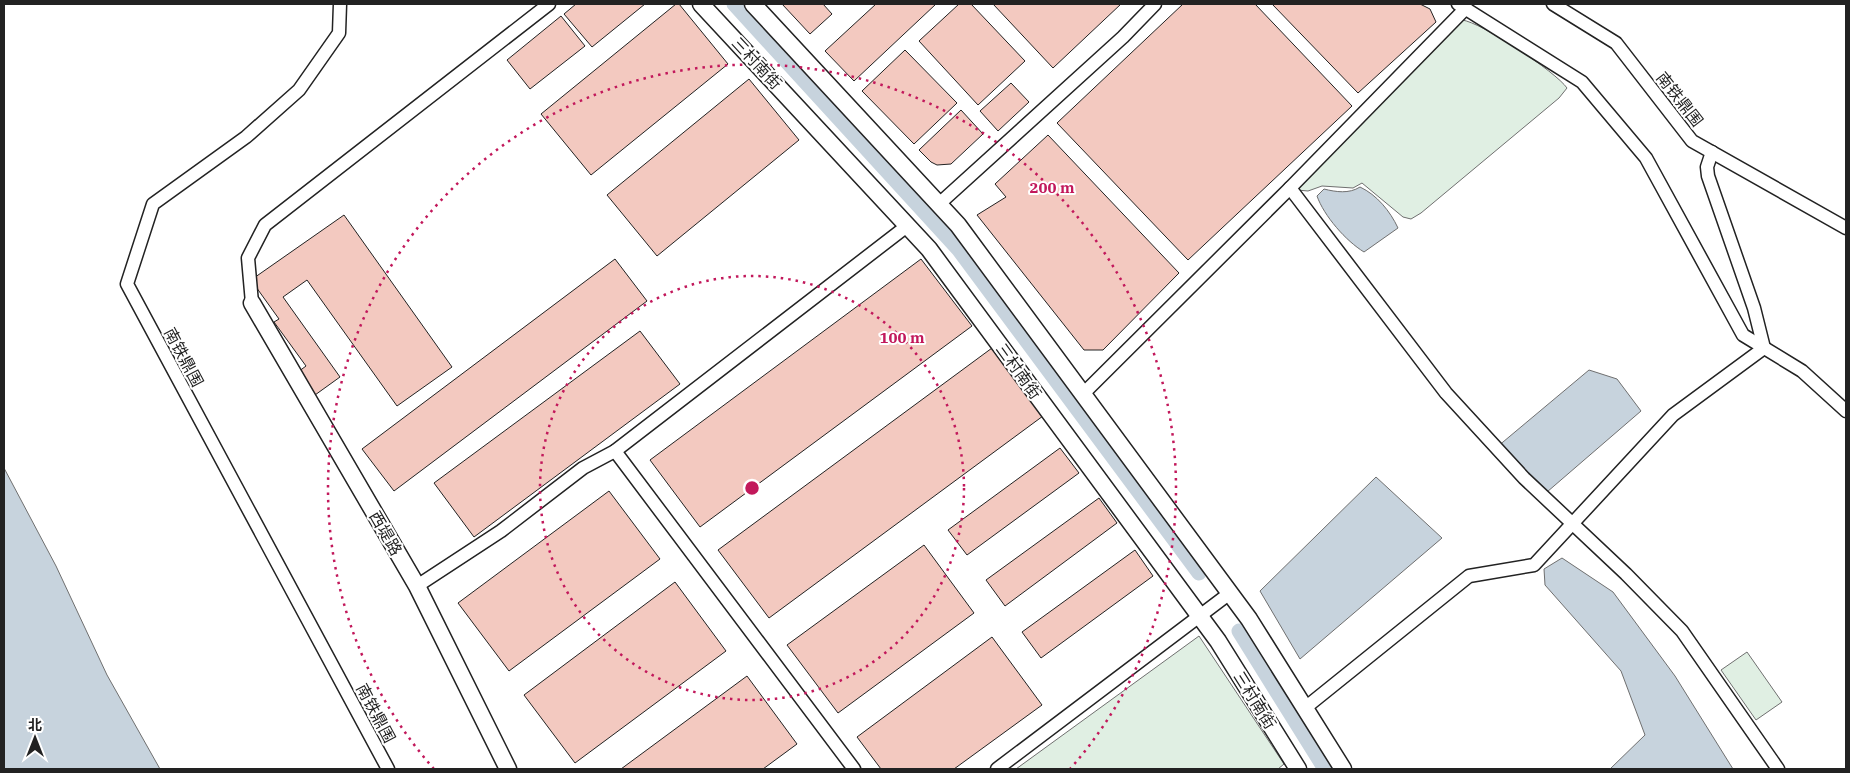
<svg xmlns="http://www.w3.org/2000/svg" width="1850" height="773" viewBox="0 0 1850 773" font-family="'IBM Plex Serif','Noto Sans SC',serif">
<rect width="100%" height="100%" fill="#fff"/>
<g fill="#e0efe3" stroke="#6f6f6f">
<path d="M1462,20c19,2 94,52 105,68l-8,10 -138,115 -10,6 -8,-2 -41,-34 -9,5 -31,-2 -14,5 -11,-1z"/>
<path d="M1199,636l85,128 -6,5h-262z"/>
<path d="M1747,652l35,50 -26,18 -35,-50z"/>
</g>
<g fill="#c7d3dd" stroke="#6f6f6f">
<path d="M1360,187c17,8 30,24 38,41l-34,24c-18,-11 -40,-36 -47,-56l7,-7c12,3 25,5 36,-2z"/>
<path d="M1589,370l28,9 24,32 -94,81 -50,-45z"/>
<path d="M4,468l52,98 51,109 53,94h-156z"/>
<path d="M1376,477l66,61 -142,121 -40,-68z"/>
<path d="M1562,558l51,34 62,84 58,93h-123l35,-34 -24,-64 -76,-86 -1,-16z"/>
</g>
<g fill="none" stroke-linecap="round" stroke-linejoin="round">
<g stroke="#c7d3dd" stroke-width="15">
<path d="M734,4l225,246 240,323"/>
<path d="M1239,631l86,138"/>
</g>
</g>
<g fill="#f3c9c0" stroke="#222">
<path d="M576,4h69l-53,43 -28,-33z"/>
<path d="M676,4h3l49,60 -137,111 -50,-61z"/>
<path d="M782,4h41l9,10 -22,20z"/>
<path d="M876,4h60l-82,77 -29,-30z"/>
<path d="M959,4h12l54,57 -47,44 -59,-64z"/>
<path d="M993,4h128l-68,64z"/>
<path d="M1183,4h72l97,102 -164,154 -131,-137z"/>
<path d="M1272,4h148l10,5 6,13 -78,71z"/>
<path d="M561,16l24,30 -55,43 -23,-29z"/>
<path d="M905,50l52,53 -43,41 -52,-53z"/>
<path d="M749,79l50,61 -142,116 -50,-61z"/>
<path d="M1011,83l18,19 -31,29 -18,-20z"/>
<path d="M961,110l22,24 -32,30 -14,1 -6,-3 -12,-12z"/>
<path d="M1048,135l131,138 -76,77h-19l-107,-135 29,-18 -11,-13z"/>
<path d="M344,215l108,152 -55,39 -90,-126 -24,17 57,80 -25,18 -17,-23 8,-6 -32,-44 5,-3 -28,-39z"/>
<path d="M615,259l32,42 -253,190 -32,-42z"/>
<path d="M921,259l51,67 -272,201 -50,-67z"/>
<path d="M640,331l40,53 -206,153 -40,-54z"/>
<path d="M992,348l51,68 -274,202 -51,-68z"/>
<path d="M1060,448l19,25 -112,82 -19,-25z"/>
<path d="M609,491l51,68 -151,112 -51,-68z"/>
<path d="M1099,498l18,25 -112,83 -19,-26z"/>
<path d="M924,545l50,68 -136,100 -51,-68z"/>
<path d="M1135,550l18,26 -112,82 -19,-26z"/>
<path d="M675,582l51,69 -151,112 -51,-68z"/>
<path d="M992,637l50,68 -88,64h-73l-24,-32z"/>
<path d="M747,676l50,68 -34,25h-142z"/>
</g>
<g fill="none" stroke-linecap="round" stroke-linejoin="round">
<defs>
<g id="minor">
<path d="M340,4l-1,29 -40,57 -53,47 -93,67 -26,80 261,485"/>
<path d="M1458,4l124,78 64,76 97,177 59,36 44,40"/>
<path d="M1553,4l63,39 76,98 154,87"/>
<path d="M1712,152l-5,15 1,9 46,132 10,40"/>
<path d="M1290,188l156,205 78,85 102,96 56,57 96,138"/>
<path d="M939,204l184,-167 32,-33"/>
<path d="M252,303l-4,-45 17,-33 284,-221"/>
<path d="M1083,394l207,-206 176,-180"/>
<path d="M615,451l239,318"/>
<path d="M417,586l84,-55 82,-63 32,-17 292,-225"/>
<path d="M1305,708l164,-132 65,-11 139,-150 91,-67"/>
<path d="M997,769l233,-176"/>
</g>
<g id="tertiary">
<path d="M701,4l228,245 289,392 80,128"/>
<path d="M753,4l205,221 291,394 94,150"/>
<path d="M252,303l165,283 91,183"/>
</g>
</defs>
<use href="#minor" stroke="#222" stroke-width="15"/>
<use href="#tertiary" stroke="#222" stroke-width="19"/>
<use href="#minor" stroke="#fff" stroke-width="12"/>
<use href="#tertiary" stroke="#fff" stroke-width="16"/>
</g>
<g fill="none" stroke="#c2185b" stroke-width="2.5" stroke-dasharray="2.5 5">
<circle cx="752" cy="488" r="212"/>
<path d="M434 769A424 424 0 1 1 1070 769"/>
</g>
<g text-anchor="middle" stroke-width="4" stroke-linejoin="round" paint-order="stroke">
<g font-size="16" fill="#222" stroke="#fff">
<text transform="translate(757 63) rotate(47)" y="6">三村南街</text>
<text transform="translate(1680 99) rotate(52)" y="6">南铁鼎围</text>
<text transform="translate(184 357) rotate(62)" y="6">南铁鼎围</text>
<text transform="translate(1019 371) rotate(54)" y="6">三村南街</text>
<text transform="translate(386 533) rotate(60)" y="6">西堤路</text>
<text transform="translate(1255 700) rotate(58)" y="6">三村南街</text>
<text transform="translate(376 713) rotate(62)" y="6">南铁鼎围</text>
</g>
</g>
<circle cx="752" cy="488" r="8" fill="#c2185b" stroke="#fff" stroke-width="2.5"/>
<g font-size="15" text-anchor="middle" font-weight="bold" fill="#c2185b" stroke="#fff" stroke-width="4" stroke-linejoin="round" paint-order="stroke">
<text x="1052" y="193">200 m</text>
<text x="902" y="343">100 m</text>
</g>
<rect width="1850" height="773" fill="none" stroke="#222222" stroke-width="10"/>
<g transform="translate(35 738)" stroke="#ffffff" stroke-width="4" paint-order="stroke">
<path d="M0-4L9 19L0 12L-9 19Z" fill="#222222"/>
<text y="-8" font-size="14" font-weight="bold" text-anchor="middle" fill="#222222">北</text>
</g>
</svg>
